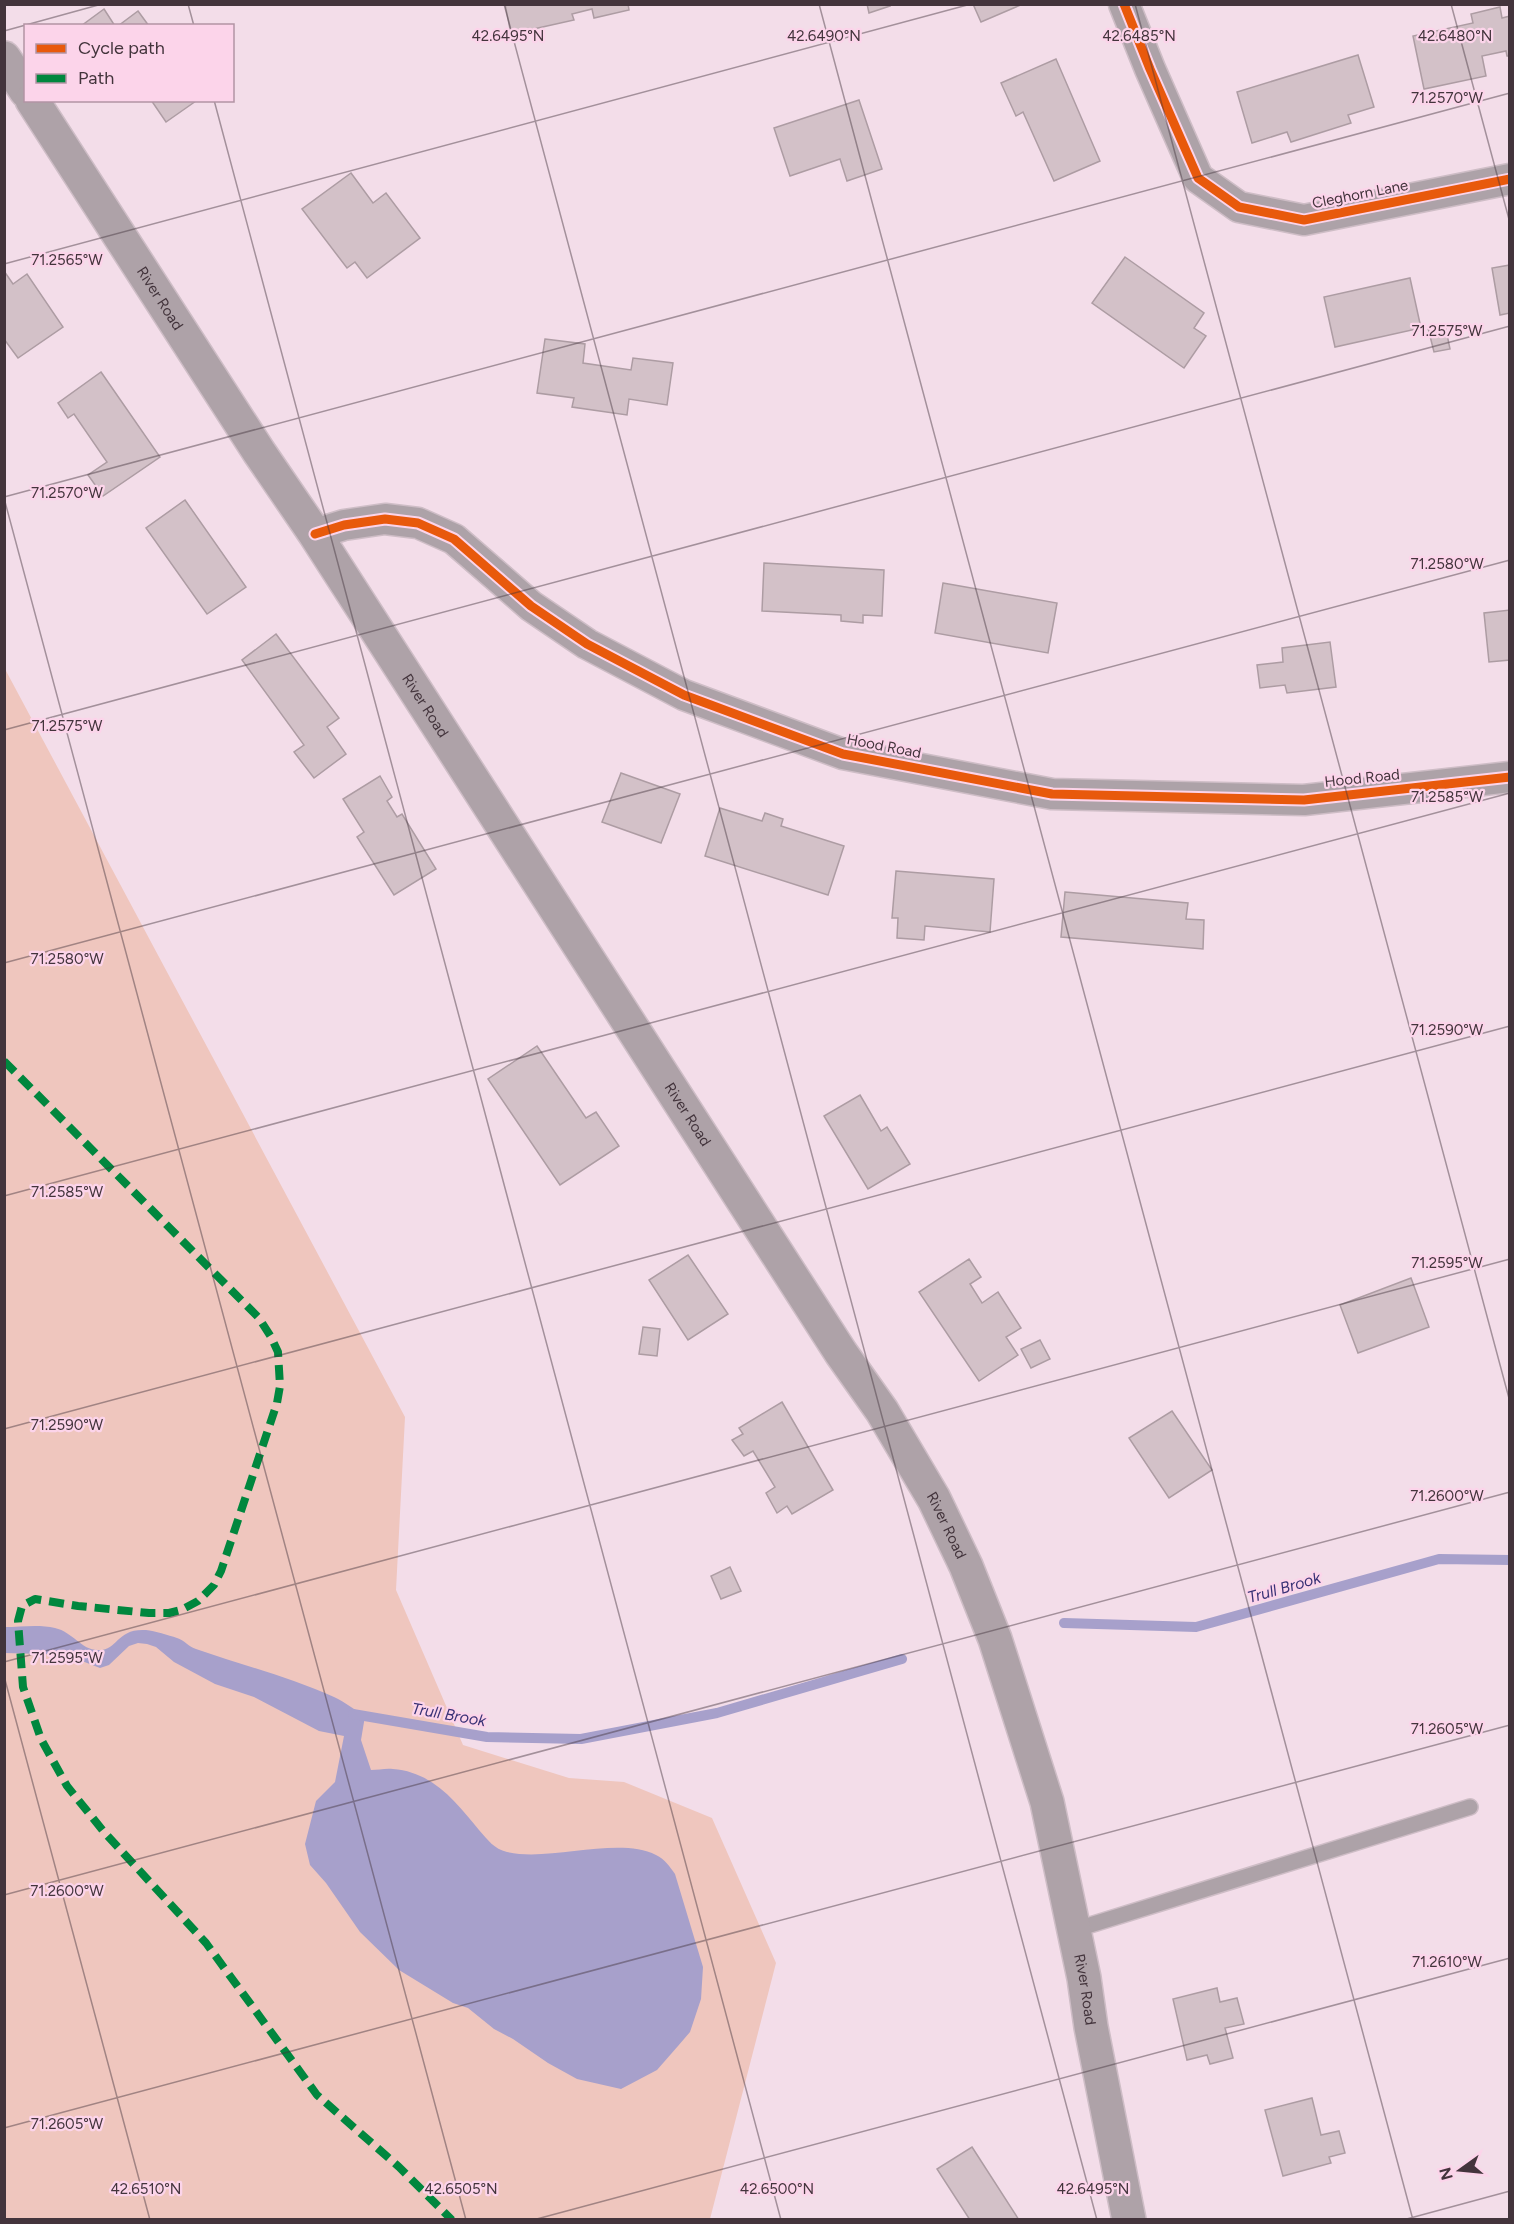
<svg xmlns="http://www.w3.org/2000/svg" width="1514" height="2224" viewBox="0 0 1514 2224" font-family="Figtree,sans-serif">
<rect width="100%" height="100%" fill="#f3dde9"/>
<path fill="#efc6be" d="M5,669l400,748 -9,173 67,155 106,33 55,4 88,36 64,145 -66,256h-705z"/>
<path fill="#a7a0cb" d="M5,1627c15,0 34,-3 50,1 18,4 26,22 43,22 20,1 18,-22 48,-20 9,1 22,5 31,8 7,2 12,9 19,11 46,16 94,28 138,48 11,5 21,13 31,19l-4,24 10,30c7,0 15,-2 22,-1 40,3 63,33 86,61 9,10 15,19 28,22 43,10 111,-16 149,3 9,4 14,12 19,19l28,93 -2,32 -11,33 -12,14 -21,24 -36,19 -44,-10 -29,-16 -35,-24 -19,-10 -26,-21 -15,-5 -54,-33 -39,-38 -34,-49 -16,-18 -5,-21 11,-43 19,-19 9,-46 -25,-5 -65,-34 -39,-13 -41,-22 -18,-15 -9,-3 -9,-1 -9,3 -20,19 -9,3 -18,-7 -7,-6 -70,-2z"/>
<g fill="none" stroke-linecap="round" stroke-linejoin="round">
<g stroke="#a7a0cb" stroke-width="10">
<path d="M1064,1623l132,4 243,-68 71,1"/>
<path d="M353,1714l134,23 94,2 136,-26 185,-54"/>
</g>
</g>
<g fill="#d3c1c8" stroke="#ad9ca3" stroke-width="1.5">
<path d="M505,4h123l1,6 -35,8 -2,-9 -20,5 2,6 -63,14z"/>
<path d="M867,4h22l1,2 -21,7z"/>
<path d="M973,4h50l-42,18z"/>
<path d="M1500,7l2,11 8,-2v40h-3l-1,-5 -24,5 4,20 -62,13 -11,-53 60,-13 -2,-9z"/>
<path d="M104,9l11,17h-34z"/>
<path d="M138,11l11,15h-31z"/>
<path d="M1358,55l16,52 -26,8 3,8 -60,19 -4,-10 -35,11 -15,-51z"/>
<path d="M1056,59l44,102 -46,20 -31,-69 -7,4 -15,-33z"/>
<path d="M151,100h44l1,1 -30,21z"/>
<path d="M859,100l23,69 -35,12 -7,-22 -50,17 -16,-48z"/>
<path d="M351,173l22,30 13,-10 34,45 -53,40 -12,-16 -8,6 -45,-59z"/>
<path d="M1125,257l79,56 -10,15 12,8 -22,32 -92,-65z"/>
<path d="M1510,265v48l-10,2 -8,-47z"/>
<path d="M4,271l9,13 14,-10 36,53 -45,31 -14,-19z"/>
<path d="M1410,278l11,50 -86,19 -11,-50z"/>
<path d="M1445,325l5,24 -16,3 -6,-24z"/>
<path d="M545,339l40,5 -2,19 48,7 2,-12 40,5 -6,42 -38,-6 -2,16 -55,-8 2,-9 -37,-5z"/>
<path d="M101,372l59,85 -57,39 -15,-21 19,-13 -33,-48 -6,4 -10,-15z"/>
<path d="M185,500l61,87 -39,27 -61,-86z"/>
<path d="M764,563l120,7 -2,46 -19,-1v8l-22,-2v-6l-79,-4z"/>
<path d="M943,583l114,20 -9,50 -113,-20z"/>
<path d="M1510,610v50l-21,2 -5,-49z"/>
<path d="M276,634l63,84 -12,9 19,27 -32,24 -20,-26 10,-7 -62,-85z"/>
<path d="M1330,642l6,45 -49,6 -2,-8 -25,3 -3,-23 26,-3 -1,-14z"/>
<path d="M621,773l59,21 -19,49 -59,-21z"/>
<path d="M380,776l12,21 -5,4 10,16 5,-3 34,55 -42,26 -37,-58 7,-5 -21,-33z"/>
<path d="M720,808l42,13 3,-8 18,6 -2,7 63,20 -16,49 -123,-39z"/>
<path d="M896,871l98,8 -4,53 -65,-6 -1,14 -27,-2 1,-20h-6z"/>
<path d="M1065,892l123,11 -2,16 18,1 -1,29 -142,-12z"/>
<path d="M537,1046l49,72 10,-6 23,34 -59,39 -72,-106z"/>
<path d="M860,1095l21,36 6,-4 23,37 -42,25 -44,-73z"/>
<path d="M688,1255l40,59 -40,26 -39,-60z"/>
<path d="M969,1259l12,18 -11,7 12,19 16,-11 23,36 -15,9 12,18 -39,26 -60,-89z"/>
<path d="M1411,1278l18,49 -71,26 -18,-48z"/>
<path d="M643,1327l17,2 -3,27 -18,-2z"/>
<path d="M1040,1340l10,19 -19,9 -10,-19z"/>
<path d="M782,1402l51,88 -41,24 -5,-8 -10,7 -11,-20 9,-6 -22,-36 -9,5 -12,-16 11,-6 -4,-6z"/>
<path d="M1172,1411l40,59 -43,28 -40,-60z"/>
<path d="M730,1567l11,24 -20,8 -10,-23z"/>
<path d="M1217,1988l3,14 17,-4 7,26 -19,4 8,30 -23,6 -3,-9 -20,5 -14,-61z"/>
<path d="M1312,2098l9,37 18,-4 6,22 -16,4 2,6 -48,13 -18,-66z"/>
<path d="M972,2147l47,73h-49l-33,-51z"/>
</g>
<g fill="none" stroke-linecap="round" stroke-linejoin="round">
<defs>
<path id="lane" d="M1074,1930l396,-123"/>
<g id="street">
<path d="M1124,4l26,65 48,109 41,29 65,13 206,-41"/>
<path d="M315,534l29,-9 41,-6 33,4 36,16 77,67 56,38 97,51 159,59 209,40 252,6 206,-23"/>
</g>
<g id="secondary">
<path d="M4,58l22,33"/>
<path id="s1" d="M32,100l227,352 56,82 526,819 41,58 52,88 32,67 29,73 52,163 37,176 7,49 38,193"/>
</g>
</defs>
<use href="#lane" stroke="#cebdc6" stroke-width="18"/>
<use href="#street" stroke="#cebdc6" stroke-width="33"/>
<use href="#secondary" stroke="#cebdc6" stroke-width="36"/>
<use href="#lane" stroke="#ada2a8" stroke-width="15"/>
<use href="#street" stroke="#ada2a8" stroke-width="30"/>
<use href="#secondary" stroke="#aea2a8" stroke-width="33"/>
<path stroke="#00873e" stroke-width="8" stroke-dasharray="15 8" stroke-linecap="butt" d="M4,1061l255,257 12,19 7,15 2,34 -3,17 -56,168 -7,14 -16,16 -17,9 -12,3h-20l-71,-7 -43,-7 -13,7 -4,15 5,66 18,52 26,47 37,46 102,111 111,152 82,72 53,53"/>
<defs>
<g id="cycleway">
<path d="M1124,4l26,65 48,109 41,29 65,13 206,-41"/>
<path d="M315,534l29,-9 41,-6 33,4 36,16 77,67 56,38 97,51 159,59 209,40 252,6 206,-23"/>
</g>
</defs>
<use href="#cycleway" stroke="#fcd4ea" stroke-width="13"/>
<use href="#cycleway" stroke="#e8590c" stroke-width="9"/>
</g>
<path fill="none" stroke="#43343c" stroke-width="1.5" stroke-opacity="0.45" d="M188,4l6,22M504,4l593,2216M819,4l594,2216M1135,4l375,1398M1451,4l59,219M4,31l98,-27M214,100l567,2120M4,264l967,-260M4,497l1506,-404M4,498l462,1722M4,730l1506,-404M4,963l1506,-403M4,1196l1506,-403M4,1429l1506,-403M4,1662l1506,-403M4,1676l146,544M4,1895l1506,-403M4,2128l1506,-403M533,2220l977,-262M1403,2220l107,-29"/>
<g text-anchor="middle" stroke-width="4.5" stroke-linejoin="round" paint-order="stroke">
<g font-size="15" fill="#43343c" stroke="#fcd4ea">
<text transform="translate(1360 194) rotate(-11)" y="5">Cleghorn Lane</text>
<text dy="5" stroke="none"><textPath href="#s1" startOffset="236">River Road</textPath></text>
<text dy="5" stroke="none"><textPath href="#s1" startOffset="722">River Road</textPath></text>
<text transform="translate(884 746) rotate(11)" y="5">Hood Road</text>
<text transform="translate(1362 778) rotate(-6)" y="5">Hood Road</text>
<text dy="5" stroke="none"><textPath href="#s1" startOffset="1208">River Road</textPath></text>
<text dy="5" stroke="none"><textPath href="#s1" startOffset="1694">River Road</textPath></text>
<text dy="5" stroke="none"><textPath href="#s1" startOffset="2180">River Road</textPath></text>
</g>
<g font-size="16" font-style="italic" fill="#383175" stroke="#fcd4ea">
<text transform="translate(1284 1587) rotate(-16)" y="6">Trull Brook</text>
<text transform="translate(449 1714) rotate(10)" y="6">Trull Brook</text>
</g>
</g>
<g font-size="15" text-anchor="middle" fill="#43343c" stroke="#fcd4ea" stroke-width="4.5" stroke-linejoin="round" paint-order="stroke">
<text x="508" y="41">42.6495°N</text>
<text x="824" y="41">42.6490°N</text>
<text x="1139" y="41">42.6485°N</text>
<text x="1455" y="41">42.6480°N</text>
<text x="1447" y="103">71.2570°W</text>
<text x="67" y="265">71.2565°W</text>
<text x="1447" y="336">71.2575°W</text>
<text x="67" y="498">71.2570°W</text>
<text x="1447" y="569">71.2580°W</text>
<text x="67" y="731">71.2575°W</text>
<text x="1447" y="802">71.2585°W</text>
<text x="67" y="964">71.2580°W</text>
<text x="1447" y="1035">71.2590°W</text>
<text x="67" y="1197">71.2585°W</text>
<text x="1447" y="1268">71.2595°W</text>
<text x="67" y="1430">71.2590°W</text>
<text x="1447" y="1501">71.2600°W</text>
<text x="67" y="1663">71.2595°W</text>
<text x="1447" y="1734">71.2605°W</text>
<text x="67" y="1896">71.2600°W</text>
<text x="1447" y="1967">71.2610°W</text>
<text x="67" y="2129">71.2605°W</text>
<text x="146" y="2194">42.6510°N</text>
<text x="461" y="2194">42.6505°N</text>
<text x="777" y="2194">42.6500°N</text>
<text x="1093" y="2194">42.6495°N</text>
</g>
<rect width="1514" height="2224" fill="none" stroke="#43343c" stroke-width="12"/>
<rect x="24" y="24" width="210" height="78" fill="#fcd4ea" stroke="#b294a4" stroke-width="1.5"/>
<rect x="36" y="44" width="30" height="9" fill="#e8590c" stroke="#b294a4" stroke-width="1.5"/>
<text x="78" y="54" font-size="18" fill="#43343c">Cycle path</text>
<rect x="36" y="74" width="30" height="9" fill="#00873e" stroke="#b294a4" stroke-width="1.5"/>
<text x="78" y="84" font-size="18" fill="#43343c">Path</text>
<g transform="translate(1460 2170) rotate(255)" stroke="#fcd4ea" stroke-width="4.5" paint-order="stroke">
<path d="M0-4.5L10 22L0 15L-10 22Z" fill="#43343c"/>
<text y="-9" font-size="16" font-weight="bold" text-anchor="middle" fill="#43343c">N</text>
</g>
</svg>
